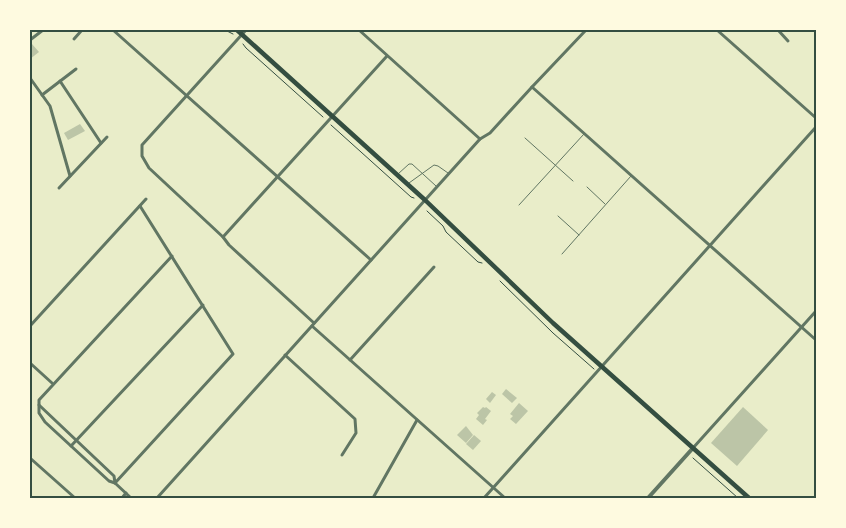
<svg xmlns="http://www.w3.org/2000/svg" width="846" height="528" viewBox="0 0 846 528" font-family="'Asap Condensed',sans-serif">
<rect width="100%" height="100%" fill="#e9edc9"/>
<g fill="#bcc5a7">
<path d="M32,44l7,8 -9,7v-14z"/>
<path d="M80,124l5,7 -17,9 -4,-7z"/>
<path d="M506,389l11,9 -5,5 -10,-9z"/>
<path d="M492,392l4,3 -6,8 -4,-4z"/>
<path d="M519,403l9,8 -12,13 -6,-5 3,-3 -3,-2z"/>
<path d="M483,407l2,1 1,-1 5,4 -6,8 2,1 -4,5 -7,-6 3,-4 -2,-2z"/>
<path d="M743,407l25,23 -31,36 -26,-23z"/>
<path d="M466,426l7,9 -7,8 -9,-8z"/>
<path d="M474,435l7,6 -8,9 -7,-6z"/>
</g>
<g fill="none" stroke-linecap="round" stroke-linejoin="round">
<g stroke="#344e41" stroke-width="1">
<path d="M225,30l8,4"/>
<path d="M243,44l3,4 77,69"/>
<path d="M331,125l80,72 3,1"/>
<path d="M427,211l16,15 3,6 32,30 4,1"/>
<path d="M500,281l53,52 41,36"/>
<path d="M693,458l45,40"/>
</g>
<g stroke="#617663" stroke-width="1">
<path d="M525,138l48,43"/>
<path d="M398,174l11,-10h3l24,22"/>
<path d="M409,183l25,-18 4,1 10,7"/>
<path d="M587,187l18,17"/>
<path d="M519,205l65,-71"/>
<path d="M558,216l21,19"/>
<path d="M562,254l69,-78"/>
</g>
<g stroke="#617663" stroke-width="3">
<path d="M113,30l258,230"/>
<path d="M246,30l-104,115v11l7,12 74,69 6,8 85,78"/>
<path d="M359,30l121,109"/>
<path d="M717,30l99,88"/>
<path d="M778,30l10,11"/>
<path d="M74,39l8,-9"/>
<path d="M30,40l13,-10"/>
<path d="M30,78l20,28 20,70"/>
<path d="M60,81l41,62"/>
<path d="M532,87l284,253"/>
<path d="M42,95l34,-26"/>
<path d="M59,188l48,-51"/>
<path d="M223,237l164,-181"/>
<path d="M30,326l116,-127"/>
<path d="M312,326l193,172"/>
<path d="M285,355l70,64 1,14 -14,22"/>
<path d="M350,360l84,-93"/>
<path d="M30,363l22,20"/>
<path d="M39,405l75,71 1,7"/>
<path d="M71,446l132,-141"/>
<path d="M693,448l123,-137"/>
<path d="M30,458l45,40"/>
<path d="M115,483l118,-129 -93,-148"/>
<path d="M122,498l4,-5"/>
<path d="M131,498l-16,-15 -6,-2 -64,-59 -6,-9v-13l133,-144"/>
<path d="M157,498l323,-359 10,-6 42,-46 54,-57"/>
<path d="M373,498l44,-78"/>
<path d="M484,498l332,-371"/>
<path d="M815,498l1,-1"/>
</g>
<path stroke="#617663" stroke-width="4" d="M648,498l45,-50"/>
<path stroke="#344e41" stroke-width="4.5" d="M237,30l188,170 128,123 196,175"/>
</g>
<rect width="846" height="528" fill="none" stroke="#fefae0" stroke-width="62"/>
<rect x="31" y="31" width="784" height="466" fill="none" stroke="#344e41" stroke-width="2"/>
</svg>
